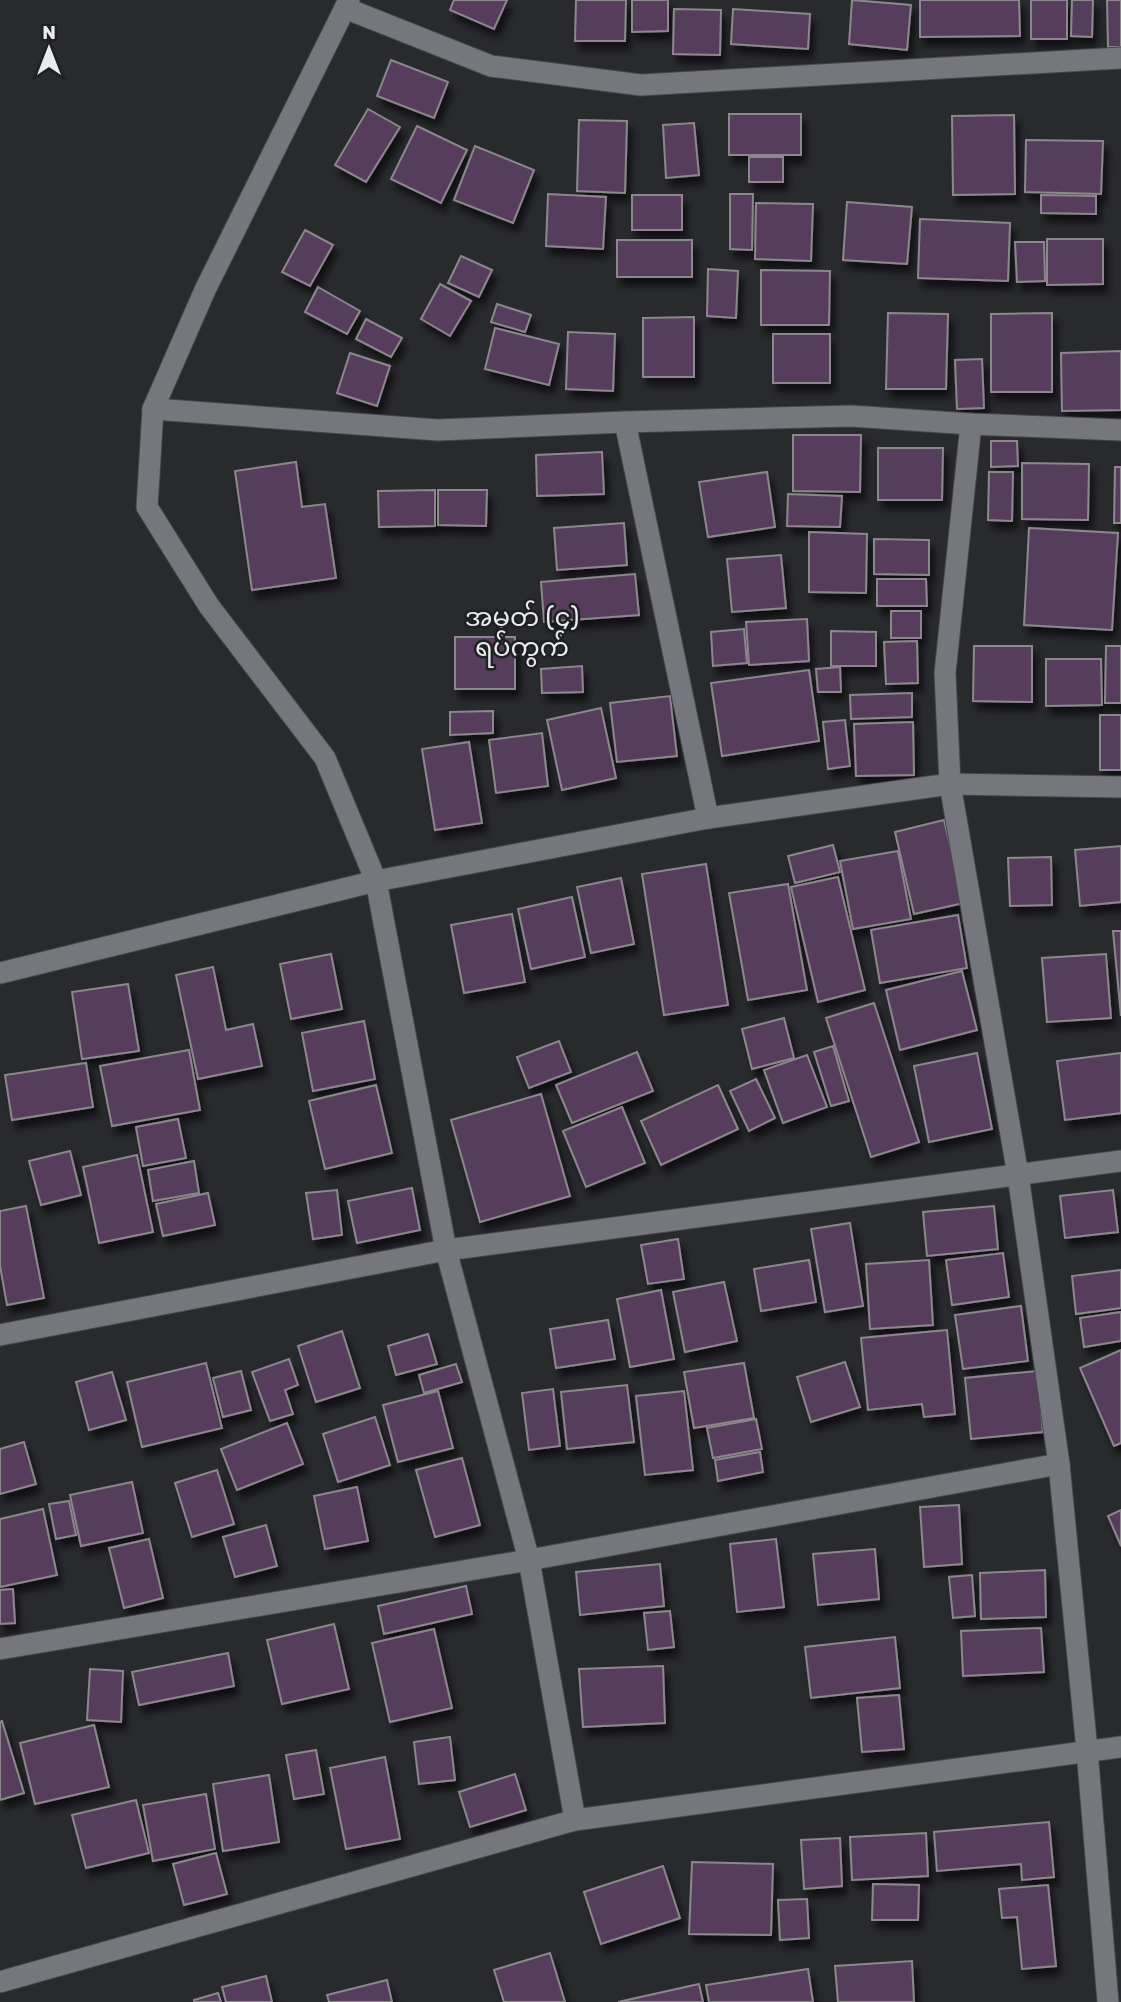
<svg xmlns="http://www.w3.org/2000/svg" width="1121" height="2002" viewBox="0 0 1121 2002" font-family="Rubik,'Noto Sans Myanmar',sans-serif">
<defs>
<filter id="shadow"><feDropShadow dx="4.5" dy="8" stdDeviation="3.5" flood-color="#0009"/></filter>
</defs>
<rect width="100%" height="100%" fill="#292a2e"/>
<g fill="#563d5b" stroke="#8b878c" stroke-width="2" filter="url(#shadow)">
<path d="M454,0h53l-13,29 -44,-19z"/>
<path d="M576,0h50l-1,41h-50z"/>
<path d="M632,0h36v31l-36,1z"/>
<path d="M852,0l59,5 -4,45 -58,-6z"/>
<path d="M920,0h99l1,36 -100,1z"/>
<rect x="1031" y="0" width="36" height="39"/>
<path d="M1072,0h21l-1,37 -21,-1z"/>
<path d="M1107,0h14v47h-13z"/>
<path d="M674,9l47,1 -1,45 -47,-1z"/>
<path d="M733,9l77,5 -2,35 -77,-5z"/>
<path d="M391,60l57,22 -14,36 -57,-22z"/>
<path d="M368,109l32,18 -34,55 -31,-17z"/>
<rect x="729" y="114" width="72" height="41"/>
<path d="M1014,115l1,79 -62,1 -1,-79z"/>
<path d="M579,120l48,1 -2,72 -48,-2z"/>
<path d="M694,123l5,52 -33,3 -3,-53z"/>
<path d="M417,126l50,24 -26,53 -50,-24z"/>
<path d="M1026,140l77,1 -2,53 -76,-2z"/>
<path d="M475,146l59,24 -21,53 -59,-23z"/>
<rect x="749" y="157" width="34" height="25"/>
<path d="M548,194l58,3 -3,52 -57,-3z"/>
<path d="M730,194h23l-1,56 -22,-1z"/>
<rect x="632" y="195" width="50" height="35"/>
<path d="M1041,195l55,1v18l-55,-1z"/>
<path d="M847,202l65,5 -5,57 -64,-4z"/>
<path d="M756,203l57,1 -2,57 -56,-2z"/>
<path d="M920,219l90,4 -2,58 -90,-3z"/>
<path d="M305,230l28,15 -23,41 -28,-14z"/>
<path d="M1047,239h56v45l-56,1z"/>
<rect x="617" y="240" width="75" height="37"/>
<path d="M1015,242h29l1,39 -28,1z"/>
<path d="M461,256l31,14 -13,27 -31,-14z"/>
<path d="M708,269l30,2 -2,47 -29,-2z"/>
<path d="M761,270l69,1 -1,54h-68z"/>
<path d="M440,284l31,17 -21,35 -29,-17z"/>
<path d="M318,287l42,24 -13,23 -42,-22z"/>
<path d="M497,304l34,11 -6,17 -34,-10z"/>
<path d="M888,313l60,1 -2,75h-60z"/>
<path d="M1052,313v79h-61v-78z"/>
<path d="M694,317v60h-51v-59z"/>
<path d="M366,319l36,19 -11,19 -35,-18z"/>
<path d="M495,328l64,16 -10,41 -64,-16z"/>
<path d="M568,332l47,2 -2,57 -47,-2z"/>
<rect x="773" y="334" width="57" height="49"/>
<path d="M1121,351v59l-59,1 -1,-58z"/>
<path d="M350,353l40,13 -13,40 -40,-13z"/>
<path d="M982,359l2,49 -27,1 -2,-49z"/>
<path d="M793,435h68l-1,57 -67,-1z"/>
<path d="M991,441h26l1,25 -27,1z"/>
<path d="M878,448h65l-1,52h-64z"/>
<path d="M602,452l2,42 -67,2 -1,-41z"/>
<path d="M296,462l6,45 23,-3 11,74 -84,12 -17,-119z"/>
<path d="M1022,463l67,1 -1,56 -66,-1z"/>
<path d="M1115,467h6v56h-7z"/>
<path d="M767,472l8,55 -67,10 -9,-55z"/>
<path d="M989,472h24l-1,49 -24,-1z"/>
<path d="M435,490v36l-56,1 -1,-36z"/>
<path d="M438,490h49l-1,36 -48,-1z"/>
<path d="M788,494l54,2 -2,31 -53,-1z"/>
<path d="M624,523l3,42 -70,5 -3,-42z"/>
<path d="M1029,528l89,5 -6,97 -88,-5z"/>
<path d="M809,532l58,2 -1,59 -57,-1z"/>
<path d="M874,539l55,1v35l-55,-1z"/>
<path d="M781,555l5,53 -54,4 -5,-53z"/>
<path d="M635,574l4,41 -95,7 -3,-40z"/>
<path d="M877,579h49l1,27h-50z"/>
<rect x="891" y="611" width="30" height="27"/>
<path d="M807,619l2,42 -60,4 -3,-43z"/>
<path d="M744,629l3,34 -34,3 -2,-34z"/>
<path d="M831,631l45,1v34h-45z"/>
<rect x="455" y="637" width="60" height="52"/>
<path d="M917,641l1,42 -32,1 -2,-42z"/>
<path d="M974,646h58v56l-59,-1z"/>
<path d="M1106,646h15v57h-16z"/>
<path d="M1046,659h55l1,46 -56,1z"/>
<path d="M582,666l1,26 -41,1 -1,-24z"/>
<path d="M840,667l1,25h-23l-2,-23z"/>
<path d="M809,670l10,71 -97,15 -11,-73z"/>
<path d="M912,693v24l-61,2 -1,-24z"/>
<path d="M670,696l7,60 -60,6 -7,-59z"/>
<path d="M601,708l15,70 -54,12 -15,-70z"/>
<path d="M493,711v22l-43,2v-23z"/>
<rect x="1100" y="715" width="21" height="55"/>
<path d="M845,720l5,46 -22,3 -5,-47z"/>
<path d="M913,722l1,53 -58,1 -2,-52z"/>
<path d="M542,733l6,53 -52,7 -7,-53z"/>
<path d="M469,742l13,81 -47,7 -13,-81z"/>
<path d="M944,820l20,83 -50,11 -19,-82z"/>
<path d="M833,845l7,27 -45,11 -7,-27z"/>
<path d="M1121,846v56l-41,4 -5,-56z"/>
<path d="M898,851l13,68 -58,10 -13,-68z"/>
<path d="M1051,857l1,48 -42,1 -2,-48z"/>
<path d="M706,864l22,141 -64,10 -22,-141z"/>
<path d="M838,877l27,113 -47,12 -27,-115z"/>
<path d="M621,878l13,66 -43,9 -14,-66z"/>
<path d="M788,884l19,106 -59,10 -19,-107z"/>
<path d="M572,897l13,60 -54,12 -13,-60z"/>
<path d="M512,914l13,68 -61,11 -13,-68z"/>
<path d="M958,915l9,53 -87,15 -9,-53z"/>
<path d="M1113,931h8v85z"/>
<path d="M331,954l11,55 -51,10 -11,-55z"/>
<path d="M1106,954l5,64 -64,4 -5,-64z"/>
<path d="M213,967l13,63 27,-6 9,42 -64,13 -22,-104z"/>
<path d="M962,971l15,59 -77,20 -14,-60z"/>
<path d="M128,984l11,67 -57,8 -10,-67z"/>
<path d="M874,1003l45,139 -48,15 -45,-139z"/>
<path d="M784,1018l10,40 -42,11 -10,-40z"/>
<path d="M364,1021l11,58 -62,12 -11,-58z"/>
<path d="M559,1041l12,31 -42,16 -12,-31z"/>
<path d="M833,1046l16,55 -18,5 -17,-54z"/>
<path d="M189,1050l11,60 -88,16 -12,-60z"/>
<path d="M637,1052l16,39 -81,32 -16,-38z"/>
<path d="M977,1053l15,76 -63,13 -15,-76z"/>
<path d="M1121,1053v60l-56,7 -8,-59z"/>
<path d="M807,1055l20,52 -44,16 -19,-53z"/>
<path d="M86,1063l7,44 -81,13 -7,-45z"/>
<path d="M756,1079l19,39 -26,13 -19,-40z"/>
<path d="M376,1085l16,68 -67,16 -16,-68z"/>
<path d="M718,1085l20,44 -77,36 -20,-44z"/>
<path d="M541,1094l29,102 -90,26 -29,-102z"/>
<path d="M622,1107l23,56 -59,24 -23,-56z"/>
<path d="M178,1119l8,39 -43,8 -7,-39z"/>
<path d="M70,1151l11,44 -40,10 -12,-44z"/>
<path d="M137,1155l16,77 -54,11 -16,-76z"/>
<path d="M194,1161l5,32 -46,8 -5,-31z"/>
<path d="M412,1188l8,42 -63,13 -9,-42z"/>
<path d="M337,1190l5,45 -29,4 -7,-46z"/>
<path d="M1113,1190l5,42 -53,6 -5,-42z"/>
<path d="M208,1193l7,32 -52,11 -7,-32z"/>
<path d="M26,1206l18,92 -37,7 -7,-39v-55z"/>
<path d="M994,1206l4,43 -71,7 -4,-44z"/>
<path d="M850,1223l13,83 -38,6 -14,-83z"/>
<path d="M678,1239l6,40 -36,5 -7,-39z"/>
<path d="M1003,1253l6,44 -57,8 -6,-45z"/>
<path d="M809,1260l7,42 -55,9 -7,-42z"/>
<path d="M929,1260l4,65 -63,4 -4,-65z"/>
<path d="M1121,1270v38l-45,6 -4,-38z"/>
<path d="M724,1282l13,59 -52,11 -12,-60z"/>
<path d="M661,1290l13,69 -44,8 -13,-68z"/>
<path d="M1021,1306l7,55 -65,8 -8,-54z"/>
<path d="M1121,1312v29l-37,6 -4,-29z"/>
<path d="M608,1320l7,39 -59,9 -6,-39z"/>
<path d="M947,1330l8,84 -31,3 -2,-13 -54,6 -7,-72z"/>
<path d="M342,1331l18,57 -44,14 -18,-56z"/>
<path d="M428,1334l9,30 -41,11 -8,-29z"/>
<path d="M1121,1350v93l-7,3 -34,-78z"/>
<path d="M289,1359l9,26 -13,5 8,24 -23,7 -18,-49z"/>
<path d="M845,1362l15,45 -49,15 -14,-45z"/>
<path d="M206,1363l16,65 -80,19 -15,-65z"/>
<path d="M744,1363l10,55 -60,10 -10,-56z"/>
<path d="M456,1364l6,18 -38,11 -5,-18z"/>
<path d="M241,1371l10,39 -28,7 -10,-39z"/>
<path d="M1037,1371l6,61 -72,7 -6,-61z"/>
<path d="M112,1372l14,48 -37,10 -13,-48z"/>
<path d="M627,1385l7,57 -67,7 -6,-57z"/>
<path d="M553,1389l7,57 -31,4 -7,-57z"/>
<path d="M438,1391l15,57 -55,14 -15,-57z"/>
<path d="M684,1391l9,79 -48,5 -9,-79z"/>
<path d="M375,1417l15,48 -52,17 -15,-48z"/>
<path d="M756,1419l6,30 -49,9 -6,-30z"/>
<path d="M287,1423l16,41 -66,26 -16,-41z"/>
<path d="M24,1442l12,42 -36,10v-45z"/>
<path d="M760,1452l3,20 -45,9 -3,-21z"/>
<path d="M462,1458l18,67 -45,12 -19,-67z"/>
<path d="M217,1470l17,54 -42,13 -17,-54z"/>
<path d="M132,1482l11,51 -62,13 -11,-51z"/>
<path d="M357,1487l11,54 -43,8 -11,-53z"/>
<path d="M69,1501l7,34 -20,4 -7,-35z"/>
<path d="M959,1505l3,59 -38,3 -4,-60z"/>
<path d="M43,1509l14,66 -57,12v-68z"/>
<path d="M1121,1510v36l-13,-30z"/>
<path d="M266,1525l11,41 -42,11 -12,-40z"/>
<path d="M149,1539l14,59 -39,10 -15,-60z"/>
<path d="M776,1539l8,68 -47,5 -7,-68z"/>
<path d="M875,1549l4,50 -61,6 -5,-51z"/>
<path d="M660,1564l4,42 -84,9 -4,-43z"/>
<path d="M1045,1570l1,47 -65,2 -1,-46z"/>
<path d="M972,1575l3,41 -22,2 -4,-41z"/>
<path d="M466,1586l6,28 -88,20 -6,-28z"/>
<path d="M13,1589l2,34 -15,1v-34z"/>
<path d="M670,1611l4,36 -26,3 -4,-37z"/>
<path d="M334,1624l15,65 -67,15 -15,-64z"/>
<path d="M1041,1628l3,44 -81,4 -2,-45z"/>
<path d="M434,1629l18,79 -62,14 -18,-79z"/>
<path d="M895,1637l5,51 -89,10 -6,-51z"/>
<path d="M228,1653l6,33 -95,19 -7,-33z"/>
<path d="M663,1666l2,57 -82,4 -4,-58z"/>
<path d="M90,1669l33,2 -2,51 -34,-2z"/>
<path d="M899,1695l5,54 -42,3 -5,-54z"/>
<path d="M2,1721l22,72 -24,7v-78z"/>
<path d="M94,1725l15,62 -74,17 -15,-61z"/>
<path d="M450,1737l5,43 -36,4 -5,-42z"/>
<path d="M316,1750l8,44 -30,5 -8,-44z"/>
<path d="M385,1757l15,82 -54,10 -16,-81z"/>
<path d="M515,1774l11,36 -56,17 -11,-35z"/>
<path d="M269,1775l10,67 -56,9 -10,-67z"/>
<path d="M206,1794l9,55 -62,12 -10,-56z"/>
<path d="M136,1800l13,53 -63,15 -14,-53z"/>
<path d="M1049,1822l5,55 -32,3 -1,-16 -84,7 -3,-39z"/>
<path d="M926,1833l2,43 -76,4 -2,-43z"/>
<path d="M840,1838l2,48 -38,3 -3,-49z"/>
<path d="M216,1853l11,41 -43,11 -11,-41z"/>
<path d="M692,1862l81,2 -2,71 -82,-1z"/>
<path d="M663,1866l17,52 -79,26 -17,-52z"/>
<path d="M873,1884l46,1 -1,35h-46z"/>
<path d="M1048,1885l8,81 -34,3 -5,-52 -15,1 -3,-29z"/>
<path d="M807,1899l2,39 -29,2 -2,-40z"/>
<path d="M550,1953l15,49h-61l-10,-32z"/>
<path d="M912,1961l2,41h-76l-3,-36z"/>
<path d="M808,1969l5,33h-104l-3,-17z"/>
<path d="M266,1976l6,26h-46l-4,-15z"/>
<path d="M387,1980l5,22h-63l-2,-7z"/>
<path d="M699,1984l4,18h-85z"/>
<path d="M218,1993l3,9h-27v-2z"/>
</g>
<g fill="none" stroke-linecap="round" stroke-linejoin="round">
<defs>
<g id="street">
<path d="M349,0l-144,290 -52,119 -6,98 62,99 116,152 51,123 70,369 83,310 46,260"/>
<path d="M345,8l146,58 150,19 480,-27"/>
<path d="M153,409l285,21 187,-8 226,-6 120,8 150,6"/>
<path d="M625,422l83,396"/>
<path d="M971,424l-26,249 5,111 68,391 41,289 28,286 21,252"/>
<path d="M0,973l376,-92 332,-63 242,-34 171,3"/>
<path d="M0,1335l446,-85 675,-89"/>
<path d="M0,1649l529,-89 530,-96"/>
<path d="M0,1982l575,-162 546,-73"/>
</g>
</defs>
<use href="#street" stroke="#45464a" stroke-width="23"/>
<use href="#street" stroke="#75777c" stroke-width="21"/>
</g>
<g text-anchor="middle" stroke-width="5" stroke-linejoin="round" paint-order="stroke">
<g font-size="26" fill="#eaebee" stroke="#1f2024">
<text x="522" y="626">အမှတ် (၄)<tspan x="522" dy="30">ရပ်ကွက်</tspan></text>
</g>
</g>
<g transform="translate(49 49)" stroke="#1f2024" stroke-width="5" paint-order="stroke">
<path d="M0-5L12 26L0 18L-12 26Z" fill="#eaebee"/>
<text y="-10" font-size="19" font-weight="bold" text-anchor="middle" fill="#eaebee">N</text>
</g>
</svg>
